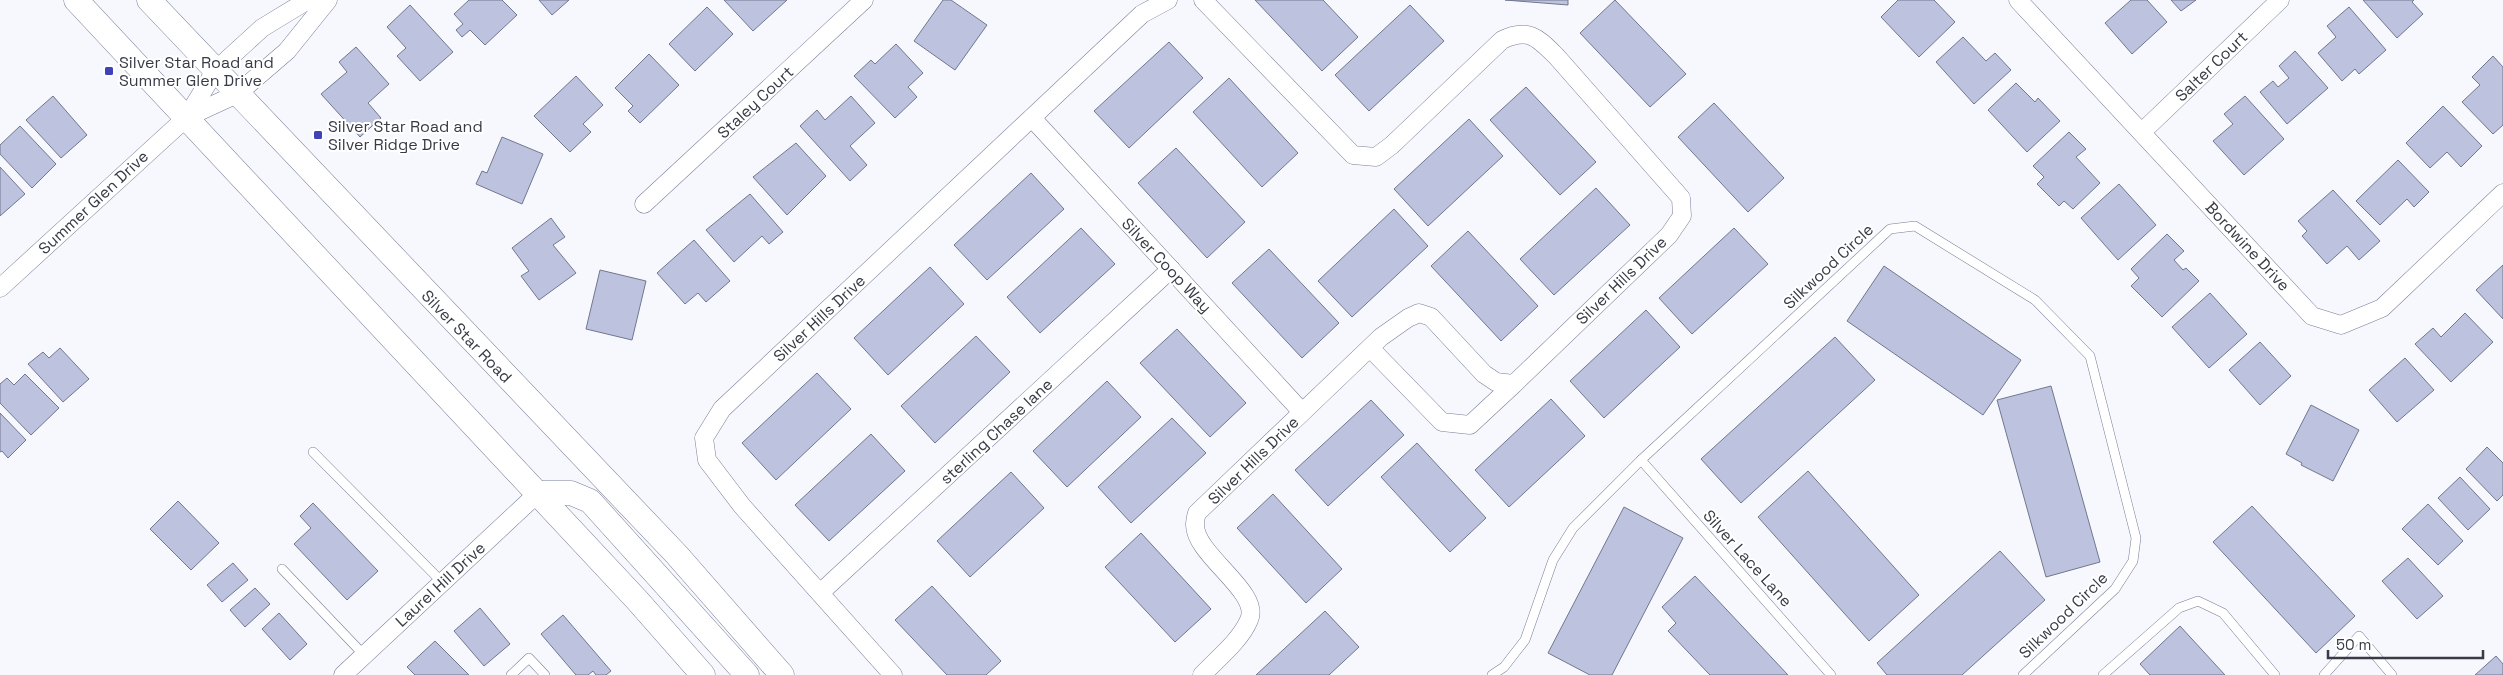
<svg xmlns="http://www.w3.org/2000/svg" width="2503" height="675" viewBox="0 0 2503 675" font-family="'Space Grotesk',sans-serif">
<rect width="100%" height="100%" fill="#f6f8fd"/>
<g fill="#bdc3de" stroke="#727790">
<path d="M469,0h33l15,15 -32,30 -15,-15 -8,7 -6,-7 7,-6 -9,-10z"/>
<path d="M539,0h30l-17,15z"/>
<path d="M724,0h63l-34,31z"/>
<path d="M943,0h8l36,25 -32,45 -41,-29z"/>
<path d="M1255,0h68l35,37 -36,34z"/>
<path d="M1505,0h63v5z"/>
<path d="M1615,0l71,74 -36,33 -70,-74z"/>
<path d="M1898,0h36l21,22 -36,35 -38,-40z"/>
<path d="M2131,0h16l20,22 -35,32 -27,-31z"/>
<path d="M2171,0h25l-15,11z"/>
<path d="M2363,0h51l-2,2 11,12 -26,24z"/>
<path d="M410,5l43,47 -33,29 -23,-25 9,-8 -19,-21z"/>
<path d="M1410,5l34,36 -75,70 -34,-36z"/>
<path d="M707,7l26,27 -38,37 -26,-27z"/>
<path d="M2349,7l37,43 -27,24 -4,-5 -13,12 -24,-28 18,-16 -9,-11z"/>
<path d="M1963,37l23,24 9,-8 16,17 -37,34 -38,-42z"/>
<path d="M1169,42l34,36 -74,70 -35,-37z"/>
<path d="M896,44l27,29 -15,14 9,10 -22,21 -41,-42 17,-16 4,4z"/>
<path d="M356,47l33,37 -21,19 13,15 -21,19 -39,-43 26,-22 -8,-10z"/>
<path d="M2295,51l33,37 -41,36 -27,-32 13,-11 5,6 11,-9 -10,-12z"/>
<path d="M649,54l30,31 -39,38 -12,-12 5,-5 -18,-18z"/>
<path d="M2493,56l10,11v58l-10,9 -31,-32 18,-17 -8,-8z"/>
<path d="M576,76l27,29 -20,19 8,8 -21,20 -36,-36z"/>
<path d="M1229,78l69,75 -36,34 -69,-75z"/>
<path d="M2016,83l19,19 3,-4 22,23 -33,31 -39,-42z"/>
<path d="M1526,87l70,75 -36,33 -70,-75z"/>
<path d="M53,96l34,39 -26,23 -35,-38z"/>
<path d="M851,96l24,27 -25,23 17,19 -17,16 -50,-55 17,-16 8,10z"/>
<path d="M2245,96l39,43 -40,36 -31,-34 20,-17 -9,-10z"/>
<path d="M1714,103l70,75 -36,34 -70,-75z"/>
<path d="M2443,106l39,40 -21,21 -14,-15 -17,16 -24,-25z"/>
<path d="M1469,119l34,37 -75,70 -34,-37z"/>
<path d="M20,126l36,38 -24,24 -32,-34v-9z"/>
<path d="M2069,132l17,17 -10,8 24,26 -27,26 -9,-8 -5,5 -22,-22 7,-7 -11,-11z"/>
<path d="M502,137l41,17 -21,50 -46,-20 6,-13 5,2z"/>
<path d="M796,143l30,33 -39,39 -34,-38z"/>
<path d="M1176,148l69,74 -38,36 -69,-75z"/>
<path d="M2398,160l31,32 -15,15 -7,-8 -27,26 -24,-24z"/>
<path d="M0,167l25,27 -25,22z"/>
<path d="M1031,173l33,36 -77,71 -33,-35z"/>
<path d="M2119,184l37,41 -38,35 -37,-42z"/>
<path d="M1596,188l34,37 -76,70 -34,-36z"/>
<path d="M2333,190l47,51 -21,19 -12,-14 -20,18 -25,-28 5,-5 -9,-10z"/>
<path d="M750,194l33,38 -14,12 -7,-8 -28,26 -28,-32z"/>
<path d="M1394,209l34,37 -76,71 -34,-36z"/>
<path d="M551,218l14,19 -12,8 23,28 -37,27 -18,-24 8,-5 -17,-23z"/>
<path d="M1081,228l34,36 -75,69 -33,-36z"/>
<path d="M1734,228l34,36 -76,70 -33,-36z"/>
<path d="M1468,231l70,75 -37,35 -70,-75z"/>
<path d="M2167,234l17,17 -10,9 9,10 3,-2 13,13 -37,36 -31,-31 8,-8 -8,-9z"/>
<path d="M694,240l36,41 -24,21 -8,-9 -13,11 -28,-31z"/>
<path d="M1269,249l70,74 -37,35 -70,-75z"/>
<path d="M2503,265v54l-27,-29z"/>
<path d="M1884,266l137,94 -38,55 -136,-94z"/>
<path d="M930,267l34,37 -76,71 -34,-37z"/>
<path d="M600,270l46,11 -14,59 -46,-11z"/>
<path d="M2210,293l37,41 -38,34 -37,-41z"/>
<path d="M1646,310l34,37 -76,71 -34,-37z"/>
<path d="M2465,313l28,29 -42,40 -36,-38 18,-16 8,9z"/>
<path d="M1177,329l69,74 -36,34 -70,-74z"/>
<path d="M976,336l34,36 -75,71 -34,-37z"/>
<path d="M1835,337l40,43 -134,123 -40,-44z"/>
<path d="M2260,342l31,34 -31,29 -31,-35z"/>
<path d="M60,348l29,31 -26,23 -35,-38 15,-12 6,6z"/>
<path d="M2405,358l29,32 -37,32 -28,-32z"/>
<path d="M817,373l34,36 -75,71 -34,-37z"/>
<path d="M25,374l34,34 -28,27 -31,-32v-19l7,-6 7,7z"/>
<path d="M1107,381l34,36 -74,70 -34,-36z"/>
<path d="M2051,386l49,176 -54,15 -49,-177z"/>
<path d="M1551,399l34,37 -76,71 -34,-37z"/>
<path d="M1371,400l33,35 -76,71 -33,-36z"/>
<path d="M2311,405l48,25 -26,51 -32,-16 1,-2 -16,-9z"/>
<path d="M0,413l26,27 -18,18 -6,-7 -2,1z"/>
<path d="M1172,418l34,35 -75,70 -33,-36z"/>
<path d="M871,434l34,37 -76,70 -34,-36z"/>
<path d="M1417,443l69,75 -36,34 -69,-75z"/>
<path d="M2487,447l16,16v32l-6,6 -31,-32z"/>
<path d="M1808,471l111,124 -50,46 -111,-124z"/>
<path d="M1011,472l33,36 -74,69 -33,-36z"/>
<path d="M2460,477l30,32 -22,21 -30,-32z"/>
<path d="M1273,494l69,75 -36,34 -69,-75z"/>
<path d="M178,501l41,42 -28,27 -41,-41z"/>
<path d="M313,503l65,68 -31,29 -53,-56 17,-16 -11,-12z"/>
<path d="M2428,504l35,37 -25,24 -36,-36z"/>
<path d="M2252,506l103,110 -39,37 -103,-111z"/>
<path d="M1624,507l59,31 -71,137h-22l-42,-22z"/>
<path d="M1141,533l70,76 -36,33 -70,-75z"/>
<path d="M2000,551l45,49 -83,75h-75l-10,-12z"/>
<path d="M2408,558l35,38 -26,23 -35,-38z"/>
<path d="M233,563l15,17 -26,22 -15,-17z"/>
<path d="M1695,576l93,99h-78l-42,-44 8,-8 -14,-16z"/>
<path d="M932,586l69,75 -15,14h-39l-52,-55z"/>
<path d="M255,588l15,16 -25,23 -15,-17z"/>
<path d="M480,608l30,36 -26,22 -30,-35z"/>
<path d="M1325,611l34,36 -30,28h-73z"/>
<path d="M279,613l28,31 -17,16 -28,-31z"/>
<path d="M563,615l48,56 -5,4h-10l-3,-4 -5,4h-12l-35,-41z"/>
<path d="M2180,626l45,49h-75l-10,-11z"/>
<path d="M435,641l34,34h-54l-8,-8z"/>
<path d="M2496,656l7,8v11h-28z"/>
</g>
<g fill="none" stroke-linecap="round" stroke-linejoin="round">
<defs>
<g id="lane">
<path d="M313,452l129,130"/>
<path d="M1641,460l190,215"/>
<path d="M282,569l82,86"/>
<path d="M511,675l18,-17 16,17"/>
<path d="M1492,675l12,-8 21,-27 28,-80 20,-32 68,-68 249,-231 25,-3 120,74 55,56 46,182 -3,23 -18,28 -92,86"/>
<path d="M2103,675l76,-67 19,-7 25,12 52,62"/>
<path d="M2324,675l35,-39 33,39"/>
</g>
<g id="street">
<path d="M2018,0l294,316 29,9 41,-17 121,-115"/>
<path d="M187,117l50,-23 50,-43 41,-51"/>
<path d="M1032,118l270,294"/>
<path d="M2143,131l137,-131"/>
<path d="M644,204l220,-204"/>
<path d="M0,288l187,-171 28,-46 47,-43 46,-28"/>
<path d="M1370,348l72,74 28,3 44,-41"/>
<path d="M820,593l351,-324"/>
<path d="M343,675l195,-182"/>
<path d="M893,675l-151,-169 -35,-46 -3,-22 18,-29 420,-395 26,-14"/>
<path d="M1202,675c16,-17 38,-34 47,-55 13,-28 -55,-65 -54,-96 0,-3 1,-8 2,-11l184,-176 27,-19 11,-5 12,4 53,57 12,8 18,2 155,-149 13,-19 -1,-18 -124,-141c-19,-19 -28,-30 -55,-17l-110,105 -16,12 -23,-2 -150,-155"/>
</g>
<g id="secondary">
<path d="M76,0l561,600 66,75"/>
<path d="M149,0l528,555 105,120"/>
<path d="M538,493h33l19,8 157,174"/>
</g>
</defs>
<use href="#lane" stroke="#797e97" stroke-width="10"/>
<use href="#street" stroke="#797e97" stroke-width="19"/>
<use href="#secondary" stroke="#797e97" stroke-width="25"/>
<use href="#lane" stroke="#fff" stroke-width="9"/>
<use href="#street" stroke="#fff" stroke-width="18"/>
<use href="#secondary" stroke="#fff" stroke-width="24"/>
</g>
<g fill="#3f43b8" stroke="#fff" stroke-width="2">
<rect x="104" y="66" width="10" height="10" rx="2.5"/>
<rect x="313" y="130" width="10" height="10" rx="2.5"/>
</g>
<g text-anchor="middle" stroke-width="4" stroke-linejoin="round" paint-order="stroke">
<g font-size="16" fill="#383b46" stroke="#fff" text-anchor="start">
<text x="119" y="68">Silver Star Road and<tspan x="119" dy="18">Summer Glen Drive</tspan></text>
<text x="328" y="132">Silver Star Road and<tspan x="328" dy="18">Silver Ridge Drive</tspan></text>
</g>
<g font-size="16" fill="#383b46" stroke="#fff">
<text transform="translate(2211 66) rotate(-44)" y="6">Salter Court</text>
<text transform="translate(755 102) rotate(-43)" y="6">Staley Court</text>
<text transform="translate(93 202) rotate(-43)" y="6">Summer Glen Drive</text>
<text transform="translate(2248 246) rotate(47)" y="6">Bordwine Drive</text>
<text transform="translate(1167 265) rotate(47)" y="6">Silver Coop Way</text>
<text transform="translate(1828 266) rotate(-43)" y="6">Silkwood Circle</text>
<text transform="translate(1621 280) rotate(-44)" y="6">Silver Hills Drive</text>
<text transform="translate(819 318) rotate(-43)" y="6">Silver Hills Drive</text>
<text transform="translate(467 336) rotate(46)" y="6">Silver Star Road</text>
<text transform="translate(996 431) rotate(-43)" y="6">sterling Chase lane</text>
<text transform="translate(1253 460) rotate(-44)" y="6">Silver Hills Drive</text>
<text transform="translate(1748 558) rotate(48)" y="6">Silver Lace Lane</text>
<text transform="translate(440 584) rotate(-43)" y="6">Laurel Hill Drive</text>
<text transform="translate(2063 615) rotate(-44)" y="6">Silkwood Circle</text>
</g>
</g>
<path d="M2328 650v8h155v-8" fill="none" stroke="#383b46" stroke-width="2.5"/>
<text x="2336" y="650" font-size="15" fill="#383b46" stroke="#ffffff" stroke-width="4" paint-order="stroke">50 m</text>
</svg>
